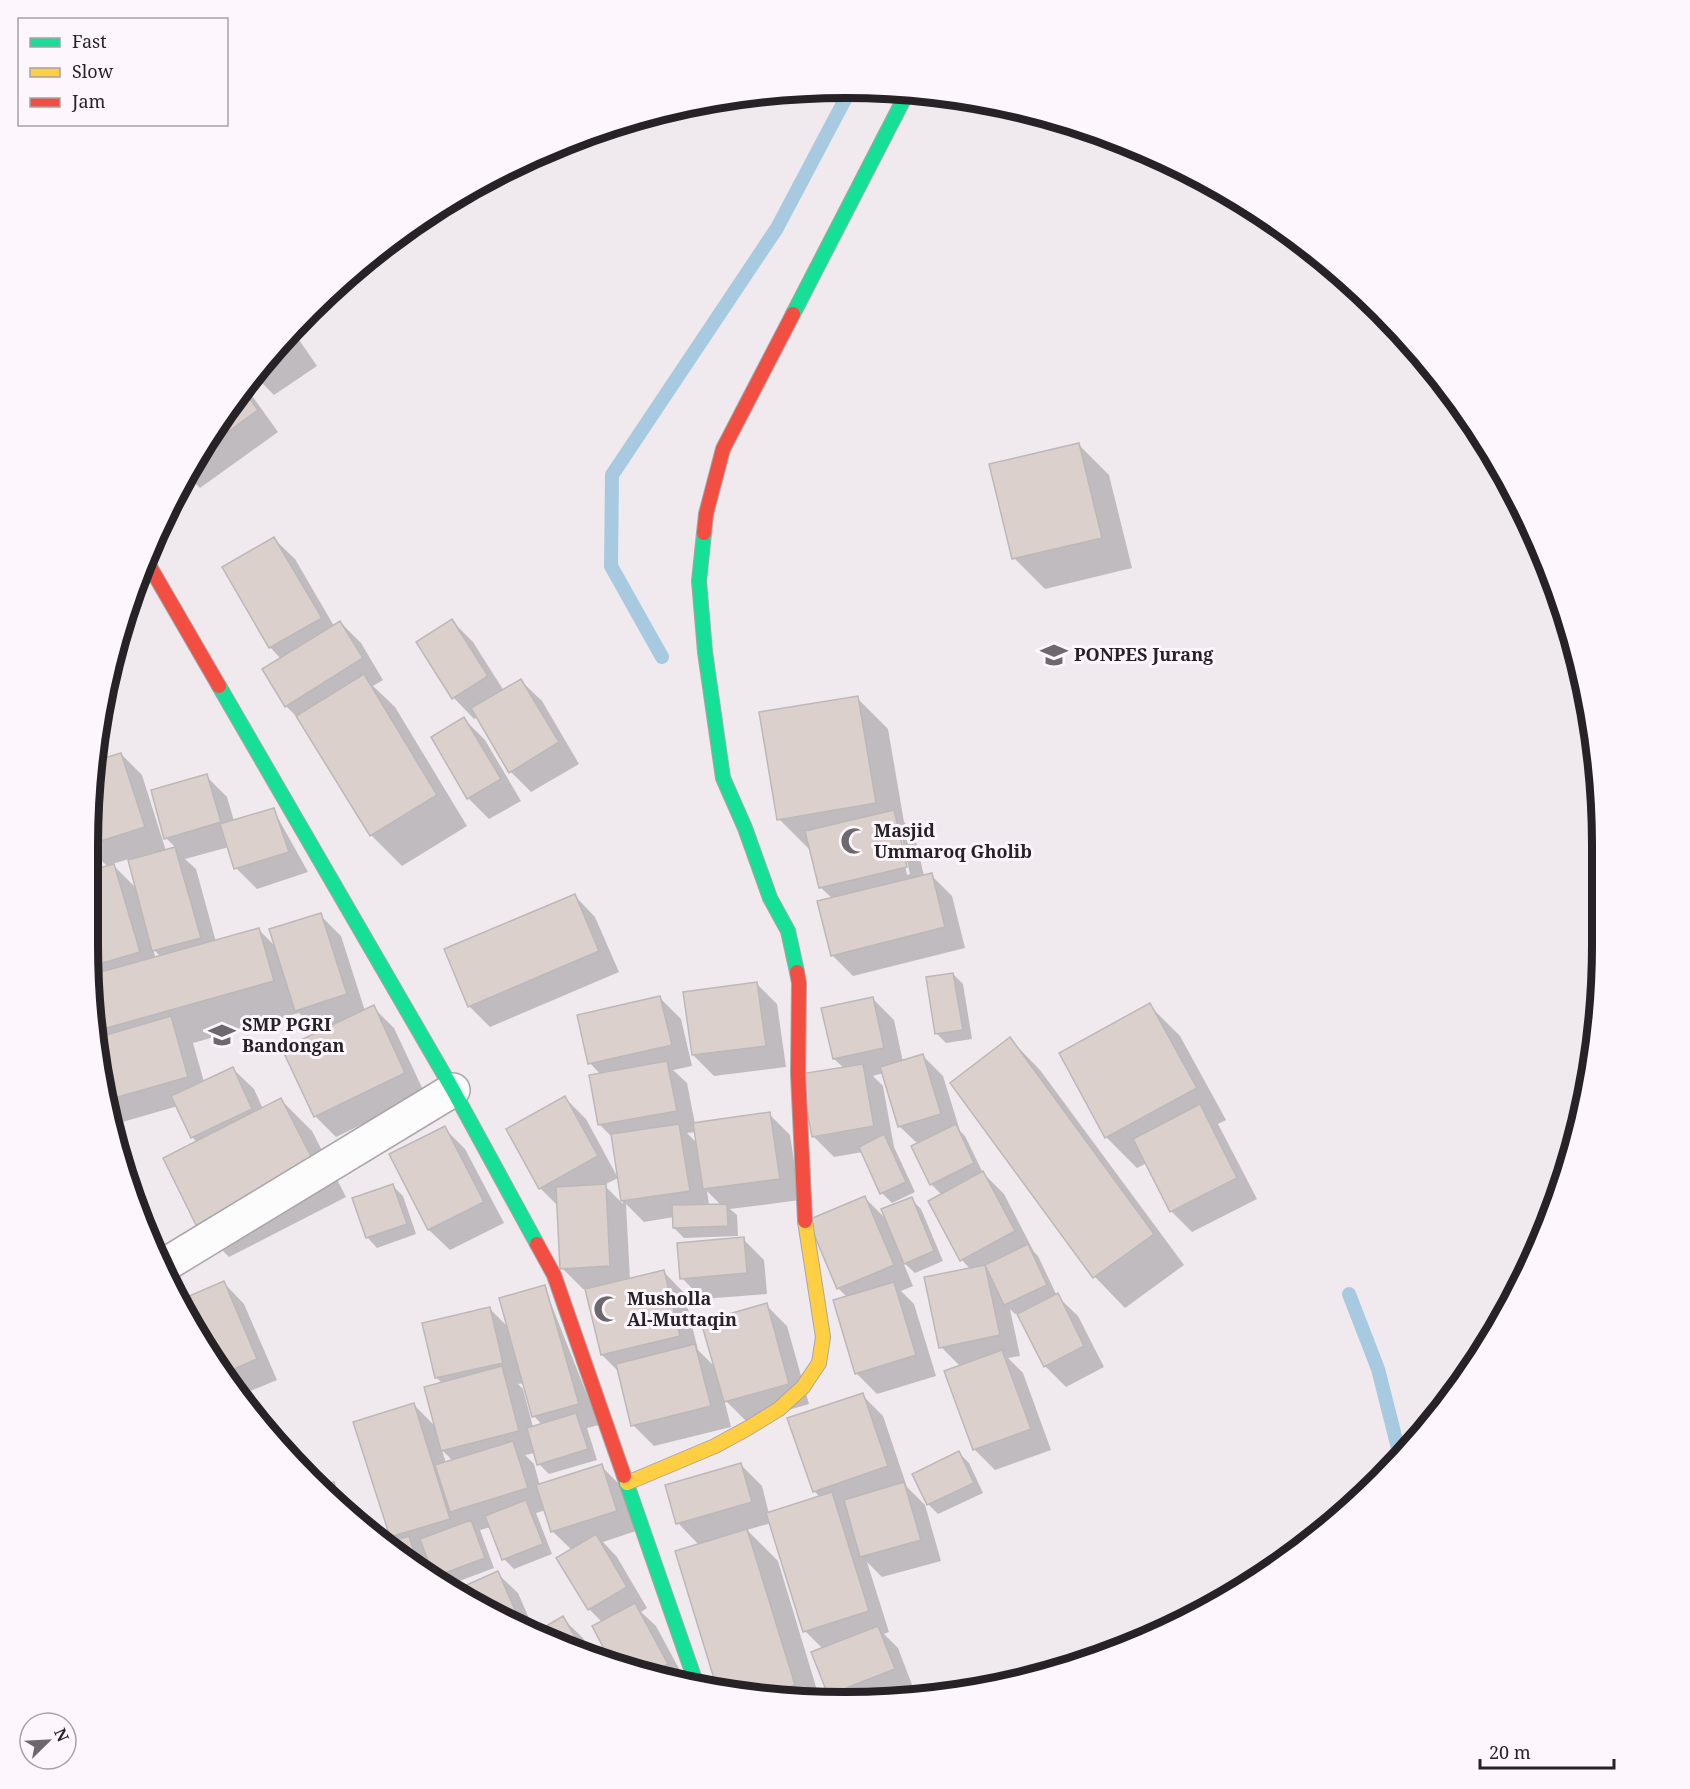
<svg xmlns="http://www.w3.org/2000/svg" width="1690" height="1789" viewBox="0 0 1690 1789" font-family="'Noto Serif',serif">
<rect width="100%" height="100%" fill="#f0eaef"/>
<g fill="#0003" fill-rule="evenodd">
<path d="M293,331l24,35 -43,29 -21,-21z"/>
<path d="M242,386l11,11 25,35 -78,56 -13,-13z"/>
<path d="M1078,444l31,31 23,93 -87,21 -31,-31z"/>
<path d="M274,539l21,20 39,67 6,-4 21,21 22,37 -10,6 22,21 72,119 -65,40 -31,-31 -70,-114 -15,-15 -5,-47 -11,-12z"/>
<path d="M452,621l21,21 31,49 17,-10 21,20 37,63 -48,28 -20,-20 -33,-55 -4,2 -20,-21 -36,-55z"/>
<path d="M857,698l31,31 16,93 10,11 10,43 7,-1 21,21 13,52 -112,28 -21,-21 1,-56 -13,-12 -10,-37 -31,-31zM898,835h3l9,39 -3,1z"/>
<path d="M464,719l21,21 36,61 -32,18 -21,-21 -35,-61z"/>
<path d="M97,743l5,17 19,-6 21,21 24,76 10,-3 -10,-10 40,-62 21,21 7,24 39,-12 35,63 -51,17 -21,-21 -7,-21 -44,12 11,10 20,73 43,-12 18,18 43,-33 21,21 24,75 8,-4 21,21 31,66 -89,43 -21,-21 4,-83 -20,-20 -106,30 11,39 29,-13 21,20 9,20 18,-9 31,31 34,66 -117,60 -31,-31 -1,-84 -5,-5 -14,-31 -66,19 -10,-33 -12,-115 5,-1 -5,-5 -3,-27 1,-71 20,-6 -20,-20 1,-52zM129,859l9,31 -26,-26zM153,949l8,8 -5,2z"/>
<path d="M575,896l20,21 24,55 -129,55 -21,-21z"/>
<path d="M953,974l10,10 9,55 -26,4 -10,-10z"/>
<path d="M757,984l20,20 9,63 -72,9 -21,-21z"/>
<path d="M660,998l21,21 11,47 -19,4 14,13 8,41 74,-10 21,21 10,65 -70,9 7,6 1,21 -54,2 -10,-10v-11l-30,5 -18,-18 4,76 34,-8 20,21 14,57 18,18 50,-63 21,21 22,78 -62,18 -23,-23 7,28 -77,19 -21,-21 -14,-53 -17,-17 -16,-66h-3l-21,-21 -3,-61 -19,-19 25,-90 21,21 32,59 -14,7 19,19 -10,-66 -14,-14 2,-49 -11,-12zM696,1132l2,12 -11,-11zM707,1191l14,14h-12z"/>
<path d="M873,999l21,21 9,42 19,-7 21,21 17,55 5,5 18,37 21,21 30,58 4,4 19,40 21,20 26,51 -38,20 -21,-21 -27,-53 -3,1 -5,-5 10,47 -12,2 15,15 28,77 -56,20 -21,-21 -13,-82 -20,-20 29,-78 -8,-9 -32,-59 12,-6 -11,-11 -13,-40 -19,-18 -15,-53 -11,3 10,10 11,61 21,45 -23,11 -10,-10 -19,-41 -29,5 -21,-21 31,-68 -10,-9z"/>
<path d="M1149,1005l31,31 46,84 -8,4 39,75 -65,33 -21,-21 -24,-48 -10,5 -31,-31z"/>
<path d="M1010,1039l30,31 144,195 -59,43 -30,-31 -143,-194z"/>
<path d="M444,1128l21,21 39,74 -54,27 -21,-20 -38,-75z"/>
<path d="M393,1186l10,10 13,38 -39,14 -10,-11z"/>
<path d="M865,1198l23,23 23,-22 10,10 22,52 -28,12 -12,-11 10,24 -12,5 13,13 22,72 -59,18 -21,-21 -9,-76 -9,-9z"/>
<path d="M743,1239l21,21 3,34 -65,5 -20,-21z"/>
<path d="M224,1283l20,21 33,76 -39,16 -55,-95z"/>
<path d="M544,1286l55,139 -12,3 10,32 -48,14 -10,-10 -4,-11 -10,2 9,9 6,22 61,-20 21,21 14,44 -33,11 14,15 30,51 -6,4 15,14 28,52 -70,-14 -12,-42 -13,-13 -17,-59 -20,-19 -6,-21 -10,3 16,41 -38,15 -10,-10 -13,-32 -11,3 14,38 -48,18 -11,-10 1,3 -48,-35 8,-3 -4,-4 -37,-114 59,-18 22,22 6,-44 -5,-5 52,-70 20,20zM524,1383l10,33 8,9 -9,2 -10,-38 -5,-5zM442,1450l11,11 -7,2z"/>
<path d="M862,1395l21,21 24,71 18,18 16,56 -59,16 -15,-15 22,70 -5,2 14,14 16,42 -18,7 -62,2 -4,-5 -7,-45 -18,-18 -34,-108 -24,7 31,31 42,139h-25l-78,-15 -18,-140 -21,-22 63,-58 21,21 7,28 52,-16 -7,-7z"/>
<path d="M959,1453l10,10 14,30 -45,21 -10,-10z"/>
<path d="M333,1484l21,21 5,19 -14,-10 -24,-26z"/>
<path d="M497,1573l21,20 17,39 -69,-31 -12,-9z"/>
<path d="M562,1618l21,20 13,21 -59,-26z"/>
</g>
<g fill="none" stroke-linecap="round" stroke-linejoin="round">
<g stroke="#a7cae0" stroke-width="14">
<path d="M662,657l-51,-91 1,-91 165,-247 73,-138"/>
<path d="M1349,1294l29,75 22,87"/>
</g>
</g>
<g fill="#dcd0cd" stroke="#bcb8b9" stroke-width="1.5">
<path d="M290,334l7,10 -45,31z"/>
<path d="M241,387l17,23 -56,41z"/>
<path d="M1079,443l23,95 -90,21 -23,-95z"/>
<path d="M274,537l48,81 -53,30 -47,-81z"/>
<path d="M452,619l36,57 -36,23 -36,-57z"/>
<path d="M340,621l23,37 -78,49 -23,-38z"/>
<path d="M364,674l73,121 -67,41 -74,-120z"/>
<path d="M521,679l38,63 -50,31 -38,-65z"/>
<path d="M858,696l18,107 -99,17 -18,-108z"/>
<path d="M464,717l37,62 -34,20 -36,-62z"/>
<path d="M121,753l24,74 -57,18 1,-50 5,-34z"/>
<path d="M207,774l14,48 -57,17 -13,-49z"/>
<path d="M274,808l15,44 -55,17 -14,-45z"/>
<path d="M894,810l13,57 -88,21 -14,-57z"/>
<path d="M175,847l26,91 -49,13 -24,-91z"/>
<path d="M114,864l26,88 -51,15 -2,-23 1,-73z"/>
<path d="M932,873l13,54 -114,29 -14,-55z"/>
<path d="M575,894l24,57 -131,56 -24,-58z"/>
<path d="M321,913l26,81 -52,17 -26,-82z"/>
<path d="M259,928l15,53 -178,50 -6,-56z"/>
<path d="M953,973l10,57 -28,4 -9,-57z"/>
<path d="M757,982l9,64 -74,9 -9,-63z"/>
<path d="M660,996l12,49 -84,19 -11,-49z"/>
<path d="M873,997l11,51 -51,11 -12,-51z"/>
<path d="M1150,1003l47,85 -92,50 -46,-85z"/>
<path d="M374,1005l31,68 -91,44 -32,-68z"/>
<path d="M171,1016l17,61 -84,24 -2,-9 -6,-54z"/>
<path d="M1010,1037l144,197 -61,44 -143,-195z"/>
<path d="M923,1054l18,60 -43,13 -18,-60z"/>
<path d="M667,1061l10,50 -79,14 -9,-50z"/>
<path d="M863,1064l11,62 -62,11 -12,-63z"/>
<path d="M233,1067l19,42 -61,29 -20,-42z"/>
<path d="M565,1096l33,60 -59,33 -33,-60z"/>
<path d="M281,1098l35,68 -119,61 -34,-69z"/>
<path d="M1200,1104l37,74 -67,34 -37,-73z"/>
<path d="M770,1112l10,67 -77,10 -10,-66z"/>
<path d="M679,1124l11,67 -69,10 -10,-67z"/>
<path d="M956,1124l18,39 -44,22 -19,-39z"/>
<path d="M445,1126l39,76 -56,28 -39,-76z"/>
<path d="M884,1134l22,48 -26,12 -21,-47z"/>
<path d="M983,1171l32,60 -55,30 -32,-60z"/>
<path d="M393,1184l14,40 -41,14 -14,-40z"/>
<path d="M606,1184l4,82 -50,3 -4,-82z"/>
<path d="M865,1196l29,69 -57,24 -29,-69z"/>
<path d="M912,1197l22,54 -30,13 -23,-55z"/>
<path d="M727,1204l1,22 -55,2 -1,-23z"/>
<path d="M744,1237l3,36 -67,6 -3,-36z"/>
<path d="M1028,1244l19,41 -43,20 -19,-40z"/>
<path d="M985,1265l15,70 -61,13 -15,-71z"/>
<path d="M664,1270l16,66 -79,19 -16,-66z"/>
<path d="M224,1281l33,78 -32,14 -43,-74z"/>
<path d="M894,1282l22,73 -61,19 -22,-74z"/>
<path d="M545,1285l34,119 -47,13 -33,-119z"/>
<path d="M1058,1293l26,53 -40,21 -27,-53z"/>
<path d="M767,1303l22,81 -65,18 -23,-80z"/>
<path d="M490,1307l13,56 -68,15 -13,-55z"/>
<path d="M695,1344l16,62 -80,20 -15,-62z"/>
<path d="M1002,1350l29,79 -58,21 -29,-79z"/>
<path d="M502,1366l17,65 -78,20 -17,-64z"/>
<path d="M863,1393l25,73 -75,26 -26,-74z"/>
<path d="M414,1403l36,116 -60,18 -37,-115z"/>
<path d="M576,1413l12,36 -51,16 -10,-37z"/>
<path d="M513,1441l15,47 -78,24 -15,-47z"/>
<path d="M959,1451l15,32 -47,22 -15,-31z"/>
<path d="M741,1463l11,39 -76,22 -11,-39z"/>
<path d="M602,1464l15,47 -66,21 -15,-47z"/>
<path d="M334,1482l7,28 -22,-24z"/>
<path d="M904,1482l17,58 -61,17 -16,-57z"/>
<path d="M832,1492l37,119 -66,21 -37,-119z"/>
<path d="M526,1500l17,44 -41,16 -17,-44z"/>
<path d="M471,1520l14,38 -51,19 -14,-38z"/>
<path d="M747,1529l48,156 -30,9 -49,-9 -41,-134z"/>
<path d="M596,1534l31,53 -39,23 -32,-52z"/>
<path d="M409,1536l10,31 -33,-24z"/>
<path d="M498,1571l24,55 -56,-25 -13,-10z"/>
<path d="M635,1603l33,61 -15,8 -41,-8 -20,-38z"/>
<path d="M563,1616l17,29 -7,4 -37,-17z"/>
<path d="M878,1626l17,43 -67,26 -17,-43z"/>
</g>
<g fill="none" stroke-linecap="round" stroke-linejoin="round">
<defs>
<path id="street" d="M163,1266l290,-176"/>
<g id="fast">
<path d="M793,314l115,-223"/>
<path d="M704,533l-5,48 6,71 18,126 22,50 25,70 18,33 9,41"/>
<path d="M219,686l234,404 84,154"/>
<path d="M624,1476l71,204"/>
</g>
<path id="slow" d="M627,1483l88,-37 33,-18 31,-19 24,-22 16,-24 4,-26 -18,-116"/>
<g id="jam">
<path d="M704,533l2,-19 17,-65 70,-135"/>
<path d="M146,560l73,126"/>
<path d="M797,972l2,11 -1,91 7,147"/>
<path d="M537,1244l17,31 70,201"/>
</g>
</defs>
<use href="#street" stroke="#aaa5a9" stroke-width="36"/>
<use href="#fast" stroke="#aaa5a9" stroke-width="16"/>
<use href="#slow" stroke="#aaa5a9" stroke-width="16"/>
<use href="#jam" stroke="#aaa5a9" stroke-width="16"/>
<use href="#street" stroke="#fdfcfd" stroke-width="33"/>
<use href="#fast" stroke="#16e098" stroke-width="14"/>
<use href="#slow" stroke="#ffcf43" stroke-width="14"/>
<use href="#jam" stroke="#f24e42" stroke-width="14"/>
</g>
<defs>
<symbol id="school-bare" viewBox="-9 -9 18 18"><path d="M0-5L7-2L0 1L-7-2ZM-4 1L0 2.5L4 1V4Q0 6-4 4Z" fill="#6d686c" stroke="#fef6fd" stroke-width="2.5" paint-order="stroke"/></symbol>
<symbol id="mosque-bare" viewBox="-9 -9 18 18"><path d="M3.5-4.9A6 6 0 1 0 3.5 4.9A5 5 0 1 1 3.5-4.9Z" fill="#6d686c" stroke="#fef6fd" stroke-width="2.5" paint-order="stroke"/></symbol>
</defs>
<g fill-rule="evenodd">
<use href="#school-bare" x="1035" y="636" width="38" height="38"/>
<use href="#mosque-bare" x="835" y="822" width="38" height="38"/>
<use href="#school-bare" x="203" y="1016" width="38" height="38"/>
<use href="#mosque-bare" x="588" y="1290" width="38" height="38"/>
</g>
<g text-anchor="middle" stroke-width="6" stroke-linejoin="round" paint-order="stroke">
<g font-size="18" font-weight="bold" fill="#262225" stroke="#fef6fd" text-anchor="start">
<text x="1074" y="661">PONPES Jurang</text>
<text x="874" y="837">Masjid<tspan x="874" dy="21">Ummaroq Gholib</tspan></text>
<text x="242" y="1031">SMP PGRI<tspan x="242" dy="21">Bandongan</tspan></text>
<text x="627" y="1305">Musholla<tspan x="627" dy="21">Al-Muttaqin</tspan></text>
</g>
</g>
<path d="M0 0H1690V1789H0ZM845 98H845A747 747 0 0 1 1592 845V945A747 747 0 0 1 845 1692H845A747 747 0 0 1 98 945V845A747 747 0 0 1 845 98Z" fill="#fef6fd" fill-rule="evenodd"/>
<path fill="none" stroke="#262225" stroke-width="8" d="M845 98H845A747 747 0 0 1 1592 845V945A747 747 0 0 1 845 1692H845A747 747 0 0 1 98 945V845A747 747 0 0 1 845 98Z"/>
<rect x="18" y="18" width="210" height="108" fill="#fef6fd" stroke="#a8a1a7" stroke-width="1.5"/>
<rect x="30" y="38" width="30" height="9" fill="#16e098" stroke="#a8a1a7" stroke-width="1.5"/>
<text x="72" y="48" font-size="18" fill="#262225">Fast</text>
<rect x="30" y="68" width="30" height="9" fill="#ffcf43" stroke="#a8a1a7" stroke-width="1.5"/>
<text x="72" y="78" font-size="18" fill="#262225">Slow</text>
<rect x="30" y="98" width="30" height="9" fill="#f24e42" stroke="#a8a1a7" stroke-width="1.5"/>
<text x="72" y="108" font-size="18" fill="#262225">Jam</text>
<g transform="translate(48 1741) rotate(66)"><circle r="28" fill="#fef6fd" stroke="#a8a1a7" stroke-width="1.5"/>
<path d="M0-4.5L10 22L0 15L-10 22Z" fill="#6d686c"/>
<text y="-9" font-size="16" font-weight="bold" text-anchor="middle" fill="#262225">N</text>
</g>
<path d="M1480 1759v9h134v-9" fill="none" stroke="#262225" stroke-width="3"/>
<text x="1489" y="1759" font-size="18" fill="#262225" stroke="#fef6fd" stroke-width="4.5" paint-order="stroke">20 m</text>
</svg>
